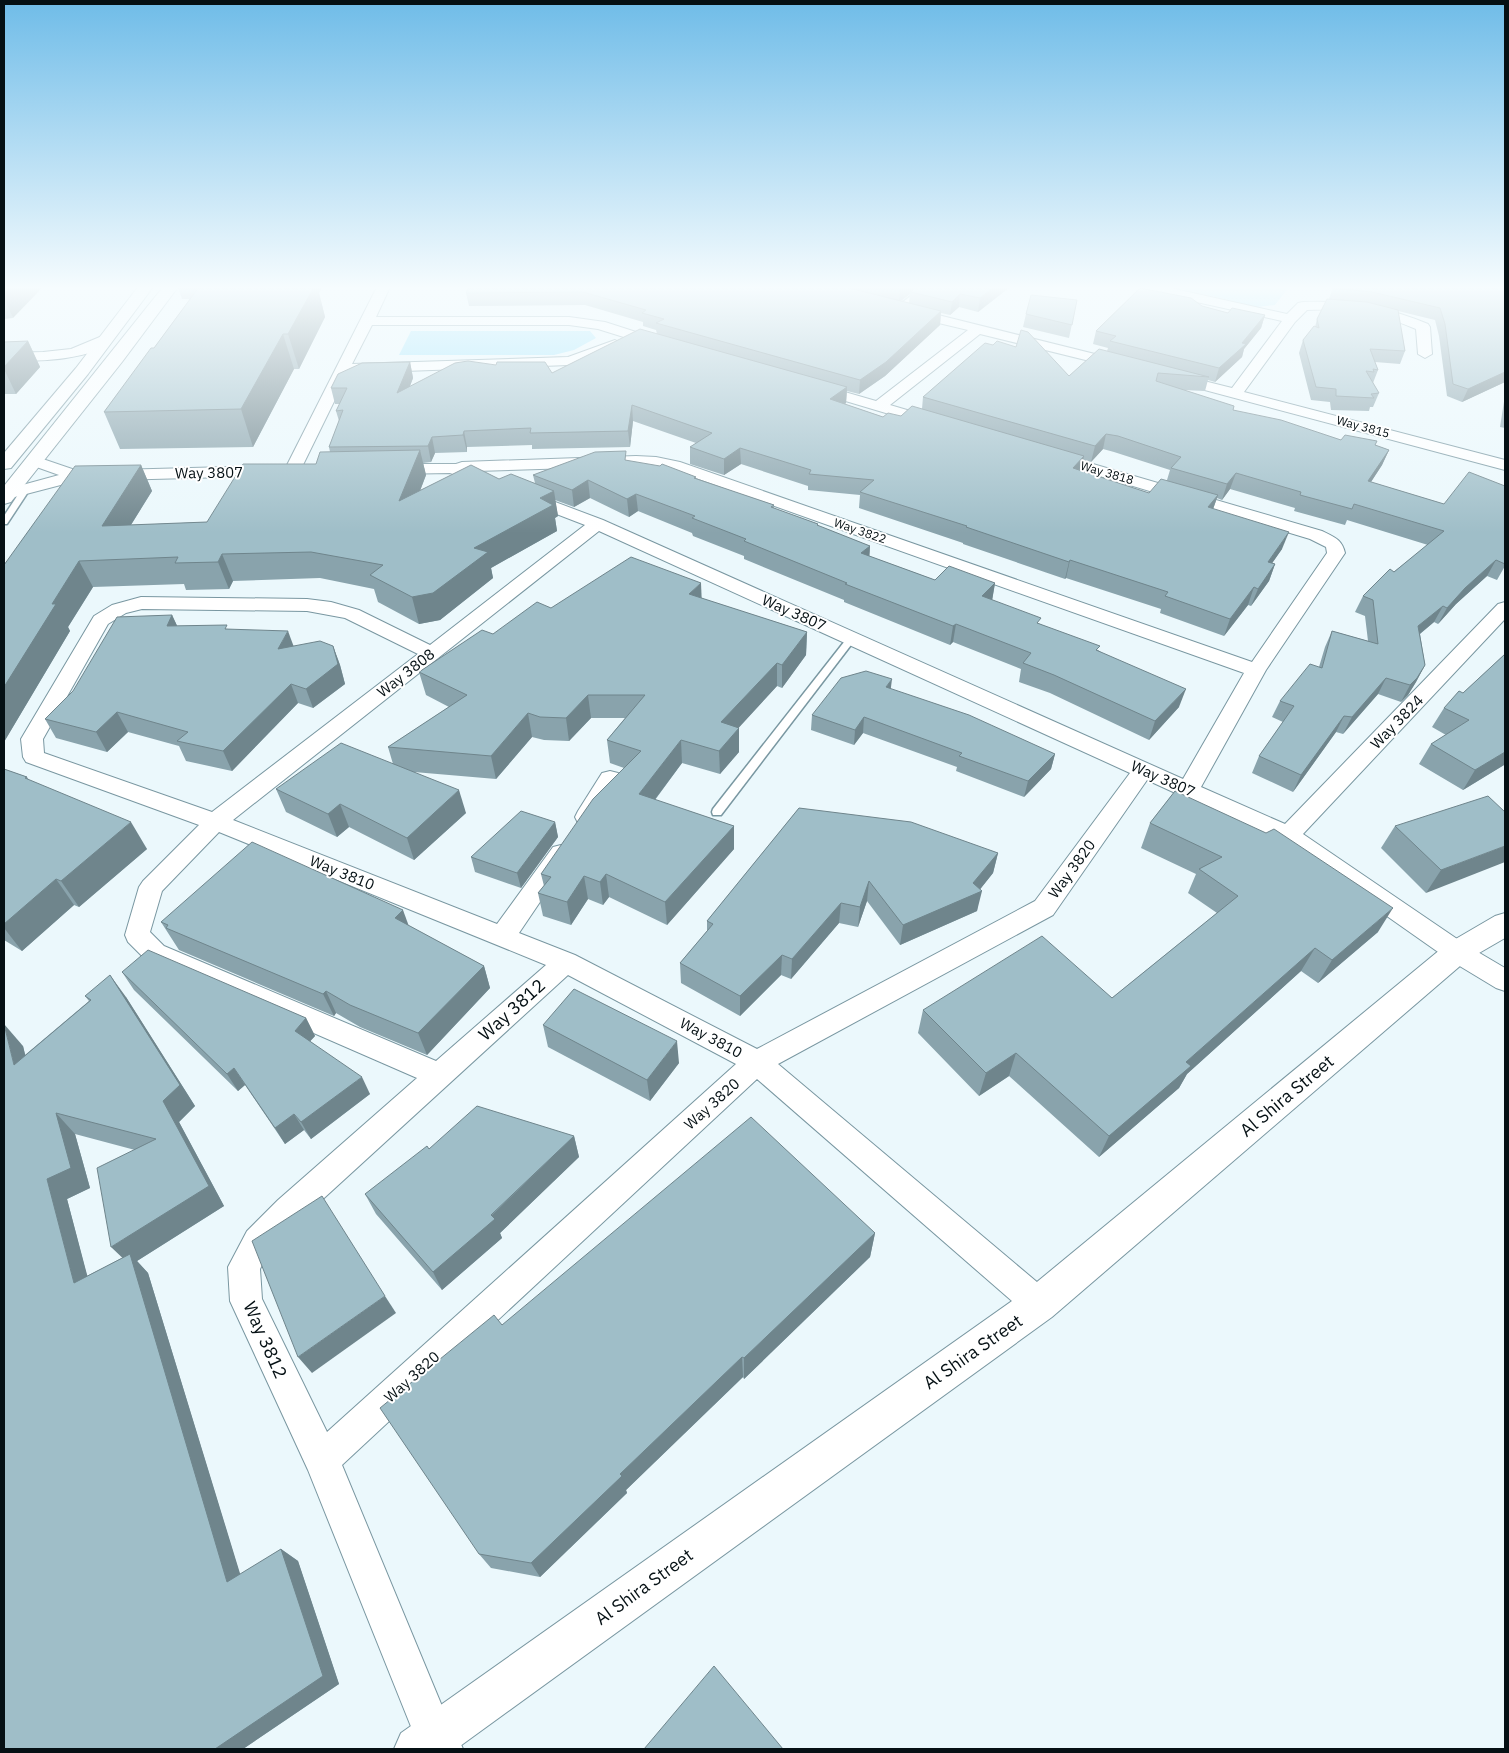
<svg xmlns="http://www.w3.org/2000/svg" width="1509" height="1753" viewBox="0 0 1509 1753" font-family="'IBM Plex Sans',sans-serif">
<rect width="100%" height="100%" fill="#ebf8fc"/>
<g fill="#99e3fb">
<path d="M1174,287h115l-14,18 -18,2z"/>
<path d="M411,331h179l6,7 -22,12 -20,5h-155z"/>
</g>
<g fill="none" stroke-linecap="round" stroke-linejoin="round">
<defs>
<g id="lane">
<path d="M923,287h8l-32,23h-4v-2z"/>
<path d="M23,487l7,2 -23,35h-3v-8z"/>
<path d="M851,636l3,1v4l-133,174h-8l-1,-3 1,-3 135,-172z"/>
</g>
<g id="street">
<path d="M377,287h13l-14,30h193l36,5 59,19 2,3 -7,4 -61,-19 -29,-4h-197l-20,39 216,-7 47,-17 7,4 -8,7 -45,14 -221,8 -48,98 -2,3h-12l-2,-3z"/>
<path d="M1141,287h25l121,27 11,-11 5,-1c42,-2 86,5 125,22l2,3 2,27 -7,4 -7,-4 -2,-25c-34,-15 -72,-21 -109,-19l-12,12 -51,70 261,68v10l-334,-89 -2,-3 2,-3 5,-1 56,14 50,-67 -135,-30z"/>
<path d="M910,308l217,54 2,3 -7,4 -142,-35 -90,71 51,15 3,3 -3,3 -5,2 -124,-37 -2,-3 2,-3 5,-1 59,17 92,-71 -63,-15 -2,-3z"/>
<path d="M107,334l7,4c-19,24 -82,23 -110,23v-8l39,-1 28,-3z"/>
<path d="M1052,452l270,79c12,6 20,8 23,22l-79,117 -65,117 84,37 213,-220 7,-2v17l-202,215 163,111 39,23v23l-9,-3 -48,-29 -168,-118 -133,-61 -94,135 -275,149 272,229 5,11 -5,11 -11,5 -11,-5 -271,-236 -415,386 107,258 8,12 6,14h-43l-112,-279 -78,-169 -2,-34 19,-36 31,-31 139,-122 -271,-118 -18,-18 -3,-7 14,-48 4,-6 56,-56 -173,-63 -3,-5 -2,-18 73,-123 18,-11 29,-8 166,2 24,3 28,8 71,35 155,-120 -65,-25 -2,-4 2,-4 6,-1 77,29 580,259 61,-106 -568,-202 -20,-4 -20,-1 -160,5 20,8 2,3 -2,3 -6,2 -40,-14 -56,1 -6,-2 -2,-3 2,-3 6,-2h62l6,-2 174,-6 20,1 24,5 572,200 75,-109 -1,-6 -16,-8 -264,-79 -2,-3 2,-3zM599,531l531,242 -95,128 -278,148 -182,-94 -56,-22 50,-74 4,-6 -4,-6 -8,-2 -8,2 -56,77 -264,-104zM142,609l165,2 38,7 73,36 -206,158 -168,-59 -1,-14 65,-115 18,-11zM219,832l327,133 -110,96 -272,-115 -14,-14 12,-41zM568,975l168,89 -409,368 -65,-133 -2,-30 9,-18 31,-31z"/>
<path d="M34,456l44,15 192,-5 6,2 2,3 -2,3 -6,2 -194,5 -69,18 -3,-1v-8l55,-15 -31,-11 -2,-3 2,-3z"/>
<path d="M610,771l8,2 3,5 -27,45 -8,2 -8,-2 -3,-6 3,-6 24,-38z"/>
</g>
<path id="secondary" d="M1505,913v25l-38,22 -415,357 -596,432h-62l7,-16 625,-442 421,-347 48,-28z"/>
<g id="primary">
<path d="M138,287h15l-65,87 -77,94 -7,1v-16l72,-85z"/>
<path d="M163,287h15l-56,75 -111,140 -7,2v-18z"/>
</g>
</defs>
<use href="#lane" stroke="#7997a1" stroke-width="3"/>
<use href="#street" stroke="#7997a1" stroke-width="2"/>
<use href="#secondary" stroke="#7997a1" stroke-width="2"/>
<use href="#primary" stroke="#7997a1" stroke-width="2"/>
<use href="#lane" fill="#fff" fill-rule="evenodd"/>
<use href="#street" fill="#fff" fill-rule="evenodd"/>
<use href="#secondary" fill="#fff" fill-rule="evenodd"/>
<use href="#primary" fill="#fff" fill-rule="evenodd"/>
</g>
<g fill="#89a3ac" fill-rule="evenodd">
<path d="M4,287l9,31 -9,1z"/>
<path d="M178,287h144l-3,6 6,24 -26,52h-5l-41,78 -133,2 -16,-37 50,-64 36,-49h-8z"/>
<path d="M469,287h541l-32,25 -19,-5 -9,8 -9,-2 -1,12 -55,51 -26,18 -12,-3 -1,12 -1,1 38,13 18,-1 21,-7 1,-12 146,-21 38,-25 1,-3 -15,-4 3,-13 106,-25 26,7 37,2 -4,13 -17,21 -2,8 -27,25 -7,-2 -3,11 -22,-1 50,20 108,30 34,5 14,5 -7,15 -11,17 73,22 61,-18v80l-8,14 -10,-4 -31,28 -18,20 -4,-2 -14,12 5,31 -9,17 -8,13 -7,7 -23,-8 -35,40 -7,-2 -43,60 -41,-19 7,-17 24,-34 -11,-5 8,-16 39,-34 6,-20 7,-16 36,10 -3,-25 -10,-4 8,-16 65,-51 -81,-25 -2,5 -51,-14 1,-3 -65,-19 -8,11 -5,-2 -4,11 69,40 -10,14 3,1 -6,17 -18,25 -3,-1 -24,31 -64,-23 1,-4 -95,-31 -1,1 -102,-35v-1l-104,-35 1,-13 -52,-5v-4l-67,-22 -17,11 -34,-11v-17l6,-4 -63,-22 -3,26 -98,2v-4l-65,2v5l-32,1 -4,9 -8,1 3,12 -6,16 79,-12 36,4 -2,-8 94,-14 69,18 78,26v3l44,16v2l52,20 -1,10 66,24 60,3 -3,17 48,24 58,26 81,57 -30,33 -99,-47 -31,-11 2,-13 -68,-27 -3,3 -106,-43v-2l-100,-41v-3l-51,-20 -1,-3 -54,-22 -9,6 -39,-19 -16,9 -19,-7 3,16 -3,2 2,13 -66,37 2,10 -53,42 -21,4 -41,-22 -4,-13 -54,-11 -87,3 -4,8 -43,1 -2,-6 -91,3 -25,40 2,4 -66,111v-177l137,-100 11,26 -21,34 76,-3 109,-58 14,-12 -1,-5 10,-26 -3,-10 4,-7h-5l-4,-16 79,-26 3,16 -3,8 142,-13 105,-39 -1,-4 -13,-4v-4l-58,-17 -116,1 -3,-13zM910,294l-1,9 -8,-2zM1103,449l11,3 56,18 -3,10 -18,13 -68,-22 3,-11 7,2z"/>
<path d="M1333,287h172v95l-43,20 -15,-6 -8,-60 -4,-16 -37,-9 7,40 -5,13 -25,-2 3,8 -5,13 6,10 -6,14h-3l-1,4 -38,-1 -1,-8 -19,-2 -12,-47 4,-13 12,-13 2,-8 12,-20z"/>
<path d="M1077,300l-8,38 -46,-11 3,-13z"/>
<path d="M28,341l12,26 -24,27h-12v-52z"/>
<path d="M1505,395v33l-5,-1z"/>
<path d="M701,598l106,34 -1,23 -24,33 -5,-2 -39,42h1v24l-19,22 -38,-11 -27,37 79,26v23l-67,76 -58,-28 -6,8 -15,-6 -17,26 -28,-9 -5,-23 6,-7 -3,-12 83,-106 -14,-5 -3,-23 18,-22h-34l-22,23 -25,-1 -12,-3 -36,42 -82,-7 52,41 -52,47 -65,-33 -12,10 -51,-25 -10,-23 117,-25 -5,-17 61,-40 -23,-12 -7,-23 74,-38 58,-26z"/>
<path d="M172,615l5,11 52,3 65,17h39l7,19 5,19 -32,24 -15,-5 -66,68 -46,-10 -7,-15 -51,-14 -21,20 -51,-14 -11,-19z"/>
<path d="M1505,654v112l-1,-1 -41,25 -44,-26 12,-20 15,-9 -14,-8 12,-19 19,-15z"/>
<path d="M890,689l165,65 -4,15 -27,28 -68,-26 1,-4 -94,-34 -9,12 -43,-15 1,-15z"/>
<path d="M4,769l23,8 2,3 118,69 -68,58 -5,-2 -52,46 -18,-11z"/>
<path d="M1175,791l203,141 -60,51 -17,-12 -114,103 -8,14 -80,69 -90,-81 -30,20 -61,-63 5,-23 189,-12 105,-85 -29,-20 8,-19 -55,-26 9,-25z"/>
<path d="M799,808l199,45 -5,20 -13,16 -3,22 -77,34 -33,-44 -9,26 -19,-4 -48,56 -10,-4 -41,41 -59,-33 -1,-20 27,-32v-10z"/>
<path d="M1505,812l-79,81 -45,-45 14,-22z"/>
<path d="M555,822l3,15 -37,51 -46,-16 -4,-15z"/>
<path d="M161,922l248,4 75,40 6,22 -63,67 -67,-28 -24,-14 -2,3 -155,-66z"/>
<path d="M122,972l184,46 9,18 -5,5 60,53 -59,45 -7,-9 -19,14 -40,-59 -7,6 -104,-101z"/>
<path d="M85,996l41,1 69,109 -16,16 45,84 -87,55 11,12 92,302 41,-26 17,12 41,123 -96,65h-239l19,-703 2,9 64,-54zM75,1134l60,16 -13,108 -35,18 -20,-77 23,-11z"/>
<path d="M543,1025l136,38 -29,38 -102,-54z"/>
<path d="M574,1136l5,21 -79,76 2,5 -60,52 -66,-76 -11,-20 64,-45z"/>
<path d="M875,1233l-5,24 -126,122 -1,-2 -117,113 1,3 -87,84 -49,-9 -12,-14 23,-229z"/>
</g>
<g fill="#6f858c">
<path d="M11,287h32l-30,31 -9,-20v-4z"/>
<path d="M295,287h27l-3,6 6,24 -26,52 -11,-35z"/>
<path d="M903,287h16l-8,5 -1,2 -11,8 1,-13z"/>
<path d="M994,287h16l-32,25 2,-14z"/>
<path d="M960,294l-1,13 -9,8 2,-13z"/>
<path d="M941,311l-1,14 -55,51 -26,18 1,-14z"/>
<path d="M1265,315l-4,13 -17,21 -2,8 -27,25 4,-14 23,-25z"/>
<path d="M283,334l11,35 -41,78 -12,-38z"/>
<path d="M28,341l12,26 -24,27 -12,-25v-2z"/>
<path d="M410,362l3,16 -12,31 -4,-16z"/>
<path d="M1505,372v10l-43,20 6,-13z"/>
<path d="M847,387l-1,16 -16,12v-16z"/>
<path d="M632,405l1,16 -3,26 -2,-16z"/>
<path d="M464,431l3,16v5l-4,-17z"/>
<path d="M1106,434l-3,15 -12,13 4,-16z"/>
<path d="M432,437l3,16 -4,9 -3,-16z"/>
<path d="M740,448l1,16 -17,11v-16z"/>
<path d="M420,450l6,25 -20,52 -7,-26z"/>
<path d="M1389,450l-7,15 -21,32 7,-16z"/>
<path d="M1084,456l-3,17 -8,-5z"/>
<path d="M141,465l11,26 -38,61 -12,-26z"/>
<path d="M1236,473l-6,16 -8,11 5,-16z"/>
<path d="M588,480l2,18 -16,9 -2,-17z"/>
<path d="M554,491l4,25 -3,2 2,13 -66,37 2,10 -53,42 -21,4 -7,-27 62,-49 66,-50z"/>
<path d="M636,494l2,17 -9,6 -2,-18z"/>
<path d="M1218,495l-6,17 -4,-5z"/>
<path d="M1289,532l-7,17 -21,30 7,-17z"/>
<path d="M870,546l-1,18 -8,-11z"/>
<path d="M222,554l11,27 -4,8 -11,-27z"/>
<path d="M1070,560l-4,18 -1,1 4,-17z"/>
<path d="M1496,560l-9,16 -31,28 -18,20 9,-16 18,-20z"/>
<path d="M79,561l14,26 -25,40 2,4 -66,111v-55l48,-83z"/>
<path d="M1275,564l-6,17 -18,25 7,-17z"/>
<path d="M701,583l1,23 -13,-12z"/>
<path d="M995,583l-3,18 -10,-5z"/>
<path d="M1254,587l-6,18 -24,31 6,-17z"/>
<path d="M1443,606l-9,16 -24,20 8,-16z"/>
<path d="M172,615l9,19 -14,-8z"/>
<path d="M956,624l-3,18 -3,3 3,-19z"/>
<path d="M288,631l7,19 -17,-1z"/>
<path d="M807,632l-1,23 -24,33v-23z"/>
<path d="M333,646l7,19 5,19 -32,24 -7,-19z"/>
<path d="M777,663v23l-55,60 -1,-24z"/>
<path d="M1425,665l-9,17 -8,13 -7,7 9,-17z"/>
<path d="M1386,678l-8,16 -35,40 9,-17z"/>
<path d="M892,679l-2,16 -4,-8z"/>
<path d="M291,684l7,19 -66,68 -9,-20z"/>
<path d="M1186,689l-7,18 -30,33 6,-19z"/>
<path d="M588,695l3,23 -22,23 -3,-23z"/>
<path d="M117,712l11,20 -21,20 -11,-20z"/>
<path d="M528,713l4,24 -36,42 -5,-23z"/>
<path d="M1344,716l-8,16 -43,60 8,-17z"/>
<path d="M864,717l-1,16 -9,12 1,-15z"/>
<path d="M739,728v24l-19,22 -1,-23z"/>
<path d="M681,740l1,23 -41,55 -2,-24z"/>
<path d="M1505,752v11l-1,2 -41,25 12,-20z"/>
<path d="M1055,754l-4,15 -27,28 4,-16z"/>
<path d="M459,790l7,23 -52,47 -7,-22z"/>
<path d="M340,804l9,23 -12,10 -9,-23z"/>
<path d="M131,822l16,27 -68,58 -18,-26z"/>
<path d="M555,822l3,15 -37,51 -4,-15z"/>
<path d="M734,826v23l-67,76 -2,-23z"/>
<path d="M1505,846v16l-79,31 15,-23z"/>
<path d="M998,853l-5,20 -15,19 4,-1 -5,20 -77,34 3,-20 70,-42z"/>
<path d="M606,874l3,23 -6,8 -3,-23z"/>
<path d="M584,876l4,23 -17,26 -4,-23z"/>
<path d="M56,879l18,26 -52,46 -18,-23v-4z"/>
<path d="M869,881l-2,20 -9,26 2,-20z"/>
<path d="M841,903l-2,20 -48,56 1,-20z"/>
<path d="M1393,908l-15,24 -60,51 14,-23z"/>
<path d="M403,910l8,22 -16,-14z"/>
<path d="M1315,948l-14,23 -114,103 -8,14 -80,69 10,-21 77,-74z"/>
<path d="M782,955l-1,20 -41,41v-20z"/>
<path d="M484,966l6,22 -63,67 -9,-22z"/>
<path d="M110,975l16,22 69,109 -16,16 45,84 -87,55 11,12 98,320 -19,-11 -97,-317 -19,-18 98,-61 -46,-85z"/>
<path d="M326,991l10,22 -2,3 -11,-22z"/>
<path d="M306,1018l9,18 -11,12 -9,-17z"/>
<path d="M4,1024l19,22 10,40 -19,-21z"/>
<path d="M677,1041l2,22 -29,38 -3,-21z"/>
<path d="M1016,1053l-7,23 -30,20 7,-23z"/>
<path d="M234,1068l11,17 -7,6 -11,-17z"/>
<path d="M362,1077l8,17 -59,45 -10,-17z"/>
<path d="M56,1113l19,21 15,54 -23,11 27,102 -20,-18 -27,-104z"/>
<path d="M294,1114l10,16 -19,14 -10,-16z"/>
<path d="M574,1136l5,21 -79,76 2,5 -60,52 -9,-18z"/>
<path d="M875,1233l-5,24 -126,122v-21z"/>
<path d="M385,1296l11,17 -84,60 -14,-16z"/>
<path d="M742,1357l1,20 -117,113 1,3 -87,84 -9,-14 89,-89z"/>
<path d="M281,1549l17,12 41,123 -96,65h-28z"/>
</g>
<g fill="#9fbec8" stroke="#6f858c">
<path d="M4,287h7l-7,7z"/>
<path d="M199,287h115l-26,47h-5l-42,75 -137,3 47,-64h3z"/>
<path d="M469,287h376l96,24 -55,51 -26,18 -204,-57 8,-4 -22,-6 4,-3 -63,-18 -117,1z"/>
<path d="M916,287h78l-14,11 -20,-4 -8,8 -41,-10z"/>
<path d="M1333,287h172v85l-37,17 -15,-5 -8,-60 -5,-16 -68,-16 -39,-4z"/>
<path d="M1140,288l51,10 11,8 26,7 4,-5 33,7 -23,28 4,1 -27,24 -109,-27 6,-5 -20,-5z"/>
<path d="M1031,295l46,5 -5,25 -46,-11z"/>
<path d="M1327,299l40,3 31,8 7,41 -35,-2 8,21 -5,-1 1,3 -8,-1 13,22 -8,1 3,4 -38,-2v-7l-20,-2 -13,-47 11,-14 5,2 -2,-9z"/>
<path d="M640,329l207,58 -17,12 53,18 5,-4 13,3 11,-10 172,50 -11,12 76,25 12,-14 57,16 -10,12 81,25 -21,30 7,2 -17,25 -4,-2 -24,32 -65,-23 3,-4 -98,-32 -1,2 -103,-35 1,-1 -107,-34 14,-12 -65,-6 2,-4 -71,-22 -16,11 -34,-12 22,-14 -80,-28 -4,26 -98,2 1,-5 -67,3 -1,4 -31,2 -4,9 -99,1 14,-37 -7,1 11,-23h-16l7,-14 24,-11 48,-1 -13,31 58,-30 13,-2 28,4 1,-3h48l7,11z"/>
<path d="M1021,330l7,2 41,44 30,-27 110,28 -51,-4 -2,8 78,25 -1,4 48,10 60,20 4,-5 32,6 -2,4 14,5 -21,31 76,23 25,-32 36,14v78l-9,-4 -31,28 -18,20 -4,-2 -25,20 7,39 -8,13 -7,7 -24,-7 -34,39 -8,-1 -43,59 -42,-19 35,-50 -14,-5 30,-37 12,4 10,-37 46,13 -5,-44 -10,-4 27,-27 4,3 50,-41 -90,-27 -2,5 -52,-14 1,-3 -65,-19 -9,11 -56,-16 10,-11 -63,-21 -12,-2 -11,12 -172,-49 62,-54 8,2 4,-4 19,6z"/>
<path d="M28,341l-24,26v-25z"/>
<path d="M420,450l-21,51 72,-36 28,14 12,-5 43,17 -14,7 13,7 -79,43 14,4 -55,41 -21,4 -42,-22 13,-10 -72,-13 -89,2 -4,8 -43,1 3,-6 -99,4 -27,43h4l-52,83v-122l71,-99 66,-1 -39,61 105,-4 36,-58h73l4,-12z"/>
<path d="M626,451l-1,9 35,6 2,-2 34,13 -2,1 80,27 -3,2 47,17 -1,1 53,21 -9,7 74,27 14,-14 46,17 -13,13 59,22 -4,5 63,23 -4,4 90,39 -31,32 -101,-46 -31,-12 8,-10 -75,-29 -3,2 -108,-42 2,-1 -103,-42 2,-2 -54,-21 3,-2 -59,-22 -9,5 -39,-19 -16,10 -39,-15 62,-23z"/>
<path d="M631,557l70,26 -12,11 118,38 -25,33 -5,-2 -56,59 18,6 -20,23 -38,-11 -42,54 95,32 -69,76 -59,-28 -6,8 -16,-6 -17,26 -29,-9 13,-16 -10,-3 52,-75 48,-48 -34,-11 38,-45h-57l-22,23 -26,-1 -12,-4 -37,43 -103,-9 79,-52 -48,-23 63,-42 11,4 44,-32 14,6z"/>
<path d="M172,615l-5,11 60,-1 -2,4 63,2 -10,18 42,-8 13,5 5,18 -32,25 -15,-5 -68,67 -46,-10 11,-9 -71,-20 -21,20 -51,-13 28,-28 44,-74z"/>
<path d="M1505,654v98l-30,18 -44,-26 38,-24 -25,-12 15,-17 4,2z"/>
<path d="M866,671l26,8 -6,8 83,28 86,39 -27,27 -69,-25 3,-3 -98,-36 -9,13 -43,-15 29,-37z"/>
<path d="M341,743l118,47 -52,48 -67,-34 -12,10 -52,-25z"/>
<path d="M4,769l23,8 -2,1 106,44 -70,59 -5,-2 -52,45z"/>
<path d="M1175,791l91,42 8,-4 119,79 -61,52 -17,-12 -129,114 5,4 -82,70 -93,-83 -30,20 -63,-63 119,-74 70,62 126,-102 -39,-27 23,-12 -72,-34z"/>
<path d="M1488,796l17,16v34l-64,24 -46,-44z"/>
<path d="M799,808l112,14 87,31 -25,30 9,8 -79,34 -34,-44 -9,26 -19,-4 -49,56 -10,-4 -42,41 -60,-33 33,-39 -6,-3z"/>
<path d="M521,811l34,11 -38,51 -46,-16z"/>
<path d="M252,842l151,68 -8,8 89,48 -66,67 -68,-28 -24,-14 -3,3 -157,-66 2,-3 -7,-3z"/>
<path d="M148,950l158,68 -11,13 67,46 -61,45 -7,-8 -19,14 -41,-60 -7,6 -105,-102z"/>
<path d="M110,975l70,110 -17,16 46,85 -98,61 -14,-79 59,-29 -100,-26 15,55 -24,11 27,104 56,-29 97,328 54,-33 42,127 -108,73h-211v-725l10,41 77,-65 -6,-4z"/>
<path d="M574,989l103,52 -30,39 -104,-55z"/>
<path d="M477,1106l97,30 -83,79 4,4 -62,53 -68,-78 62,-48 2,3z"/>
<path d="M751,1117l124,116 -131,125 -2,-1 -122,117 2,2 -91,87 -52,-9 -99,-146 114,-93 8,10z"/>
<path d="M322,1196l63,100 -87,61 -46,-116z"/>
<path d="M714,1666l69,83h-139z"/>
</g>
<linearGradient id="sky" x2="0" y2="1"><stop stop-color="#6fbce8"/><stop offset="0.54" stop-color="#f6fcfe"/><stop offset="1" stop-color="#f6fcfe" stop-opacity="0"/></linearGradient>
<rect width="1509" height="533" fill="url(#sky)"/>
<g text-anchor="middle" stroke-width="4" stroke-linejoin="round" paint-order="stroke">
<g font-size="12" fill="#051014" stroke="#fff">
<text transform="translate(1363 427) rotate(15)" y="4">Way 3815</text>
<text transform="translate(1107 473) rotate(16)" y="4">Way 3818</text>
<text transform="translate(860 531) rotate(19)" y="4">Way 3822</text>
</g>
<g font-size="15" fill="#051014" stroke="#fff">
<text transform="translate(209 473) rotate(-1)" y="5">Way 3807</text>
<text transform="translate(794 613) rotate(24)" y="5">Way 3807</text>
<text transform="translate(406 673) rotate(-38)" y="5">Way 3808</text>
<text transform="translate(1397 722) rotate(-46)" y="5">Way 3824</text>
<text transform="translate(1163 779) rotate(24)" y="5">Way 3807</text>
<text transform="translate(1072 869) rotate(-54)" y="5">Way 3820</text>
<text transform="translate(342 873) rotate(22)" y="5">Way 3810</text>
<text transform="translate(711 1038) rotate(28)" y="5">Way 3810</text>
<text transform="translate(712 1104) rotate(-42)" y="5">Way 3820</text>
<text transform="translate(412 1377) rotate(-42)" y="5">Way 3820</text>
</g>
<g font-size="18" fill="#051014" stroke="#fff">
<text transform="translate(512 1010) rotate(-42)" y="6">Way 3812</text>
<text transform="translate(1287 1096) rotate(-40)" y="6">Al Shira Street</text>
<text transform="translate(265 1340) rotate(66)" y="6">Way 3812</text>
<text transform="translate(973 1352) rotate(-35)" y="6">Al Shira Street</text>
<text transform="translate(644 1587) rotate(-36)" y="6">Al Shira Street</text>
</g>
</g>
<rect width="1509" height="1753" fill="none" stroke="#051014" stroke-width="10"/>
</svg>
